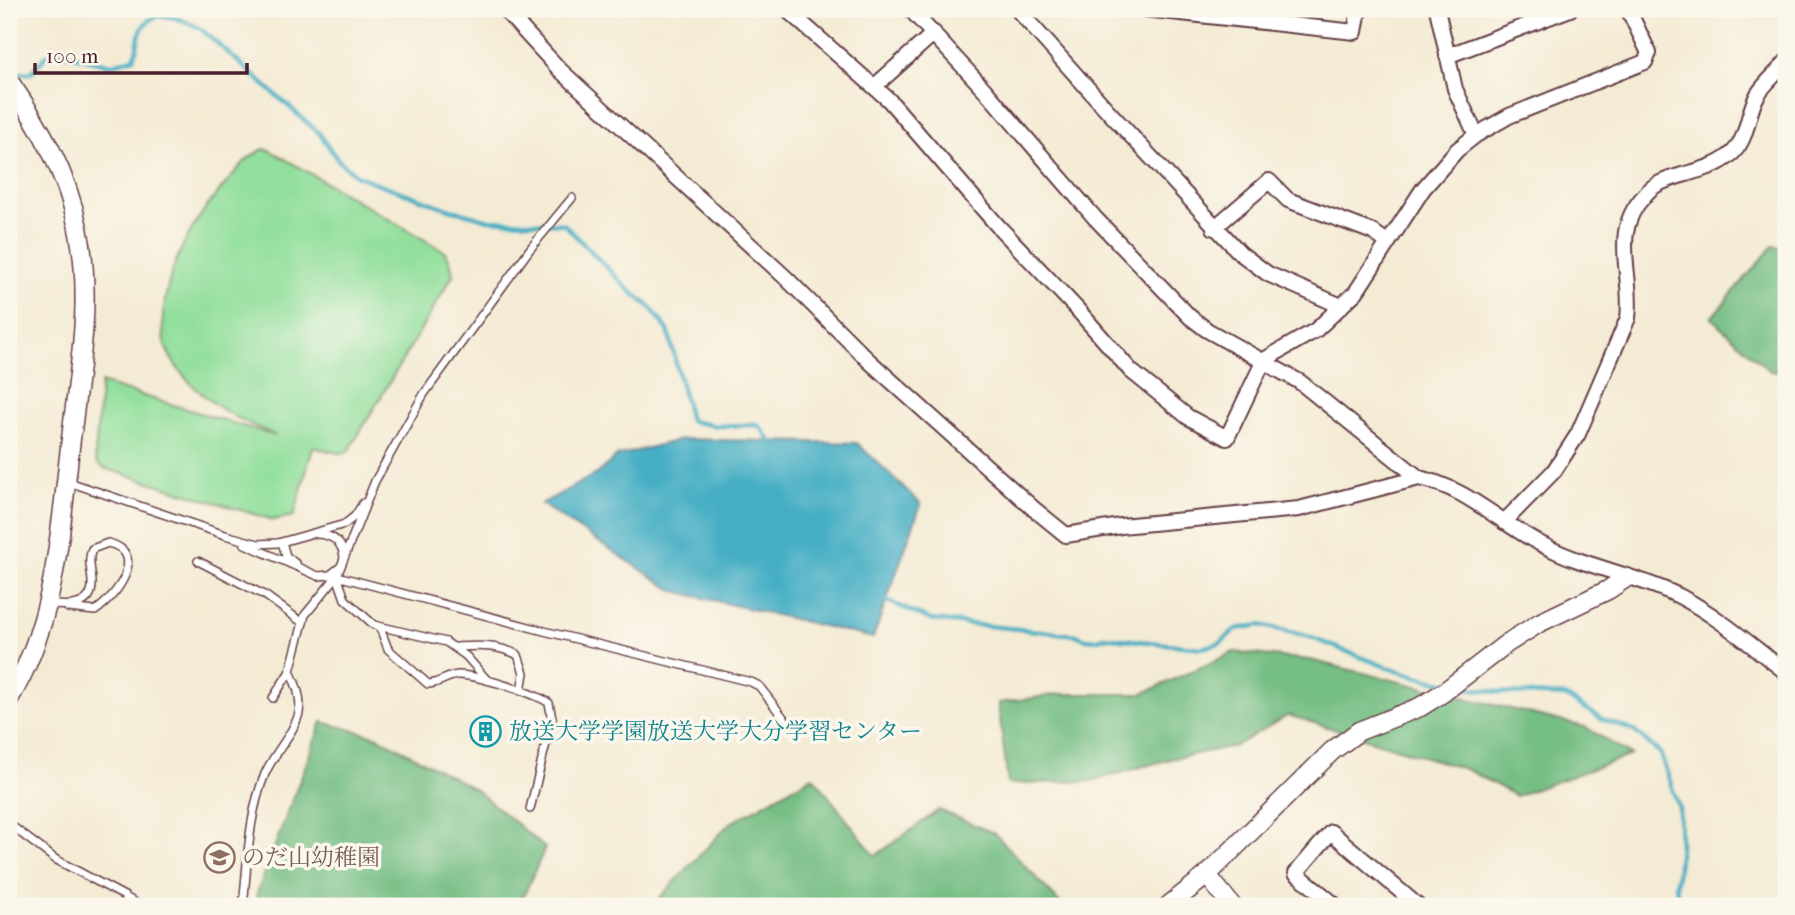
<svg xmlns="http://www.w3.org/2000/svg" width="1795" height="915" viewBox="0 0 1795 915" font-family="'IM FELL French Canon','Noto Serif JP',serif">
<rect width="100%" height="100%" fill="#fbf7ec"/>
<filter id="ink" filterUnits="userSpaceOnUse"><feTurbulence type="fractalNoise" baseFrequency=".0143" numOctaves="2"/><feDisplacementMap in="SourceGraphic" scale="14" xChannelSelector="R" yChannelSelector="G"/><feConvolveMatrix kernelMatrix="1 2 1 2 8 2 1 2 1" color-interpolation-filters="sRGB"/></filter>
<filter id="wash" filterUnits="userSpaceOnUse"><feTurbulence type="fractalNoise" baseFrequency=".00686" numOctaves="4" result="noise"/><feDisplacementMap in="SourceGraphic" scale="28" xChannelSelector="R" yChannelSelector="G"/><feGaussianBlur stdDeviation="1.57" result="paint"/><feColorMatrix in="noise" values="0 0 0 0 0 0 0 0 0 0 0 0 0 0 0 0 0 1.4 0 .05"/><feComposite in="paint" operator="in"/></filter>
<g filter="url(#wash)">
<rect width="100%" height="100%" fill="#f4ebd4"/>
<path fill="#92df9d" stroke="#6e7f64" stroke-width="2" d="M265,149l6,2 173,100 6,9 3,15 -105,177 -10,1 -25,-6 -19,69 -21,4 -169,-52 -7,-5 -2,-8 6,-72 175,53c-12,-7 -26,-11 -38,-18 -29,-15 -59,-40 -72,-70 -4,-10 -3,-21 -3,-31 4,-53 31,-99 66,-137 10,-12 20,-26 36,-31z"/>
<g fill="#75be84" stroke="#606e58" stroke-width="2">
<path d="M1773,246l13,4v123l-16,-2 -59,-53z"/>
<path d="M1234,652l76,8 275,67 46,28 -115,41 -48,-26 -180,-55 -53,31 -65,13 -79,22 -83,3 -10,-81 62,-9h82z"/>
<path d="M322,722l54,14 99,53 70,59 -26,58h-263l1,-13z"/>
<path d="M813,776l62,80 64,-46 55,23 69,73h-411l77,-82z"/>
</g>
<path fill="#45aec4" stroke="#486678" stroke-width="2" d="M683,439l174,4 64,61 -48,134 -199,-47 -133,-87 57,-31 19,-17z"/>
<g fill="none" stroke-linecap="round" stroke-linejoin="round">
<g stroke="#45aec4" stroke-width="4.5">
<path d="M9,73h22l15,-17 12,-4 52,13 24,-7c4,-9 3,-18 7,-27 11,-26 42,-12 60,-2l118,104 19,27 19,16 89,32 43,12 75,4 63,64 23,19 18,23 22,91 26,5 43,-1 14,19"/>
<path d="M883,599l48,21 146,15c7,5 19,6 27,2l98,11 18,-5 16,-14 24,-4 47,11 87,34 52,14"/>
<path d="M1458,687l49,6 58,3 37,23 32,12 26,22 19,55 1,40 -4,36 3,22"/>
</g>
</g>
</g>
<g filter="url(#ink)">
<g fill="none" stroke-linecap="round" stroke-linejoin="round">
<defs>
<g id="service">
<path d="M69,482l156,53 33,9 20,-1 67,-19 10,-8 8,-13"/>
<path d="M317,534c15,1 25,7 27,23"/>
<path d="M282,542l4,14 10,8"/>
<path d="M245,544l73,32 12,-1 9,-7"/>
<path d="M198,561l68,35 37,27"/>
<path d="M337,576l211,56 203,50 8,4 30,39"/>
<path d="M337,576l8,23 29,26 72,17 20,14 21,24"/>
<path d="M49,604c17,3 44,4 43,-21 0,-12 -5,-22 0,-34l16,-6c42,10 7,55 -13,68l-27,-3"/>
<path d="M380,628l8,21 40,35c11,0 20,-9 31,-9 17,0 76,18 90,28l3,16 -22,90"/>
<path d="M455,647c22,-1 42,-3 63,8l6,18 -3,18"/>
<path d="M273,698l17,-27 15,-56 32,-39 38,-95 49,-87 106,-145 42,-51"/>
<path d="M9,824l46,35 71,38 3,9"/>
<path d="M127,898l14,8"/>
<path d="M243,906c5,-44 5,-91 22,-132 8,-20 30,-42 34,-61 3,-15 -3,-29 -9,-42"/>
</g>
<g id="minor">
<path d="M504,9l56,61 226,208 82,82 166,149 32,26 55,-9 178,-17 120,-31c46,9 81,45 122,66 45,24 97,31 140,53 38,20 72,50 105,75"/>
<path d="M786,9l103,91 108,125 80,84 54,62 57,46 39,21 37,-78 52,-30 40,-38 67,-103 34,-39 19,-15 33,-19 136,-54 4,-9 -21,-44"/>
<path d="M910,9l74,80 111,129 95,99 17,13 93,52 119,96"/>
<path d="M1017,9l91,102 132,142 28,21 73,32"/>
<path d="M1144,9l211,23 4,-23"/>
<path d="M1437,9l18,80 21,46"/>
<path d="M1447,56l123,-47"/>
<path d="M875,86l59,-53"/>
<path d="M1214,228l55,-47 19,19 85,32 14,10"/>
<path d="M1504,522l50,-51 24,-37 50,-116c6,-44 -19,-84 16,-122 5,-6 9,-10 16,-13 22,-11 49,-11 69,-27 20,-15 17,-42 29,-62 7,-11 19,-21 28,-32"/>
<path d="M1336,906l-40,-33 35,-41 87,74"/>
</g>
<g id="tertiary">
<path d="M9,81c31,45 58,92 69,147 15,70 1,141 -7,211 -11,89 -14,181 -62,260"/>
<path d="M1207,875l25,31"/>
<path d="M1168,906l39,-31 125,-124 27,-20 61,-24 24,-15 62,-48 33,-21 69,-33 18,-12"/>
</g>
</defs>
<use href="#service" stroke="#643e44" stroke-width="10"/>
<use href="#minor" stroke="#643e44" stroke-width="18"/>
<use href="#tertiary" stroke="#643e44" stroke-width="21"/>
<use href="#service" stroke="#fff" stroke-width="7"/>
<use href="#minor" stroke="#fff" stroke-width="14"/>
<use href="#tertiary" stroke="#fff" stroke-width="18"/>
</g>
</g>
<defs>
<symbol id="building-ring" viewBox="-11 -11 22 22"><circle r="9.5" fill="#fbf7ec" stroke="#0f9aa8" stroke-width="1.5"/><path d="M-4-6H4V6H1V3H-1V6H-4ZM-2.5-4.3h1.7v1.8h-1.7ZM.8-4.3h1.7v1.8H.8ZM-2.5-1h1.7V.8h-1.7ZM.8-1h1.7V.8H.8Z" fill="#0f9aa8"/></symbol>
<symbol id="school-ring" viewBox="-11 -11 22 22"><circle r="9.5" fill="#fbf7ec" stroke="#8d6e63" stroke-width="1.5"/><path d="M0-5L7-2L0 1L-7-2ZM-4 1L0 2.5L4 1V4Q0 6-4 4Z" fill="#8d6e63"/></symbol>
</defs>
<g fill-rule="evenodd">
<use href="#building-ring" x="468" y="714" width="35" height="35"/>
<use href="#school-ring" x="202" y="840" width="35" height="35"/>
</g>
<g text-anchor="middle" stroke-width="7" stroke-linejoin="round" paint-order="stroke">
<g font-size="23" fill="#0d838f" stroke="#fbf7ec" text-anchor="start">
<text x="509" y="739">放送大学学園放送大学大分学習センター</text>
</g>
<g font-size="23" fill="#785e54" stroke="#fbf7ec" text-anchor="start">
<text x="242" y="865">のだ山幼稚園</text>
</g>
</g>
<rect width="1795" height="915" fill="none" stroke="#fbf7ec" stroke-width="35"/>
<path d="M35 63v10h212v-10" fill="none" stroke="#4a1f2b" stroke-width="3.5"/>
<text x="46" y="63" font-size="21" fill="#4a1f2b" stroke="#fbf7ec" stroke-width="5" paint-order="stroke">100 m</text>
</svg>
